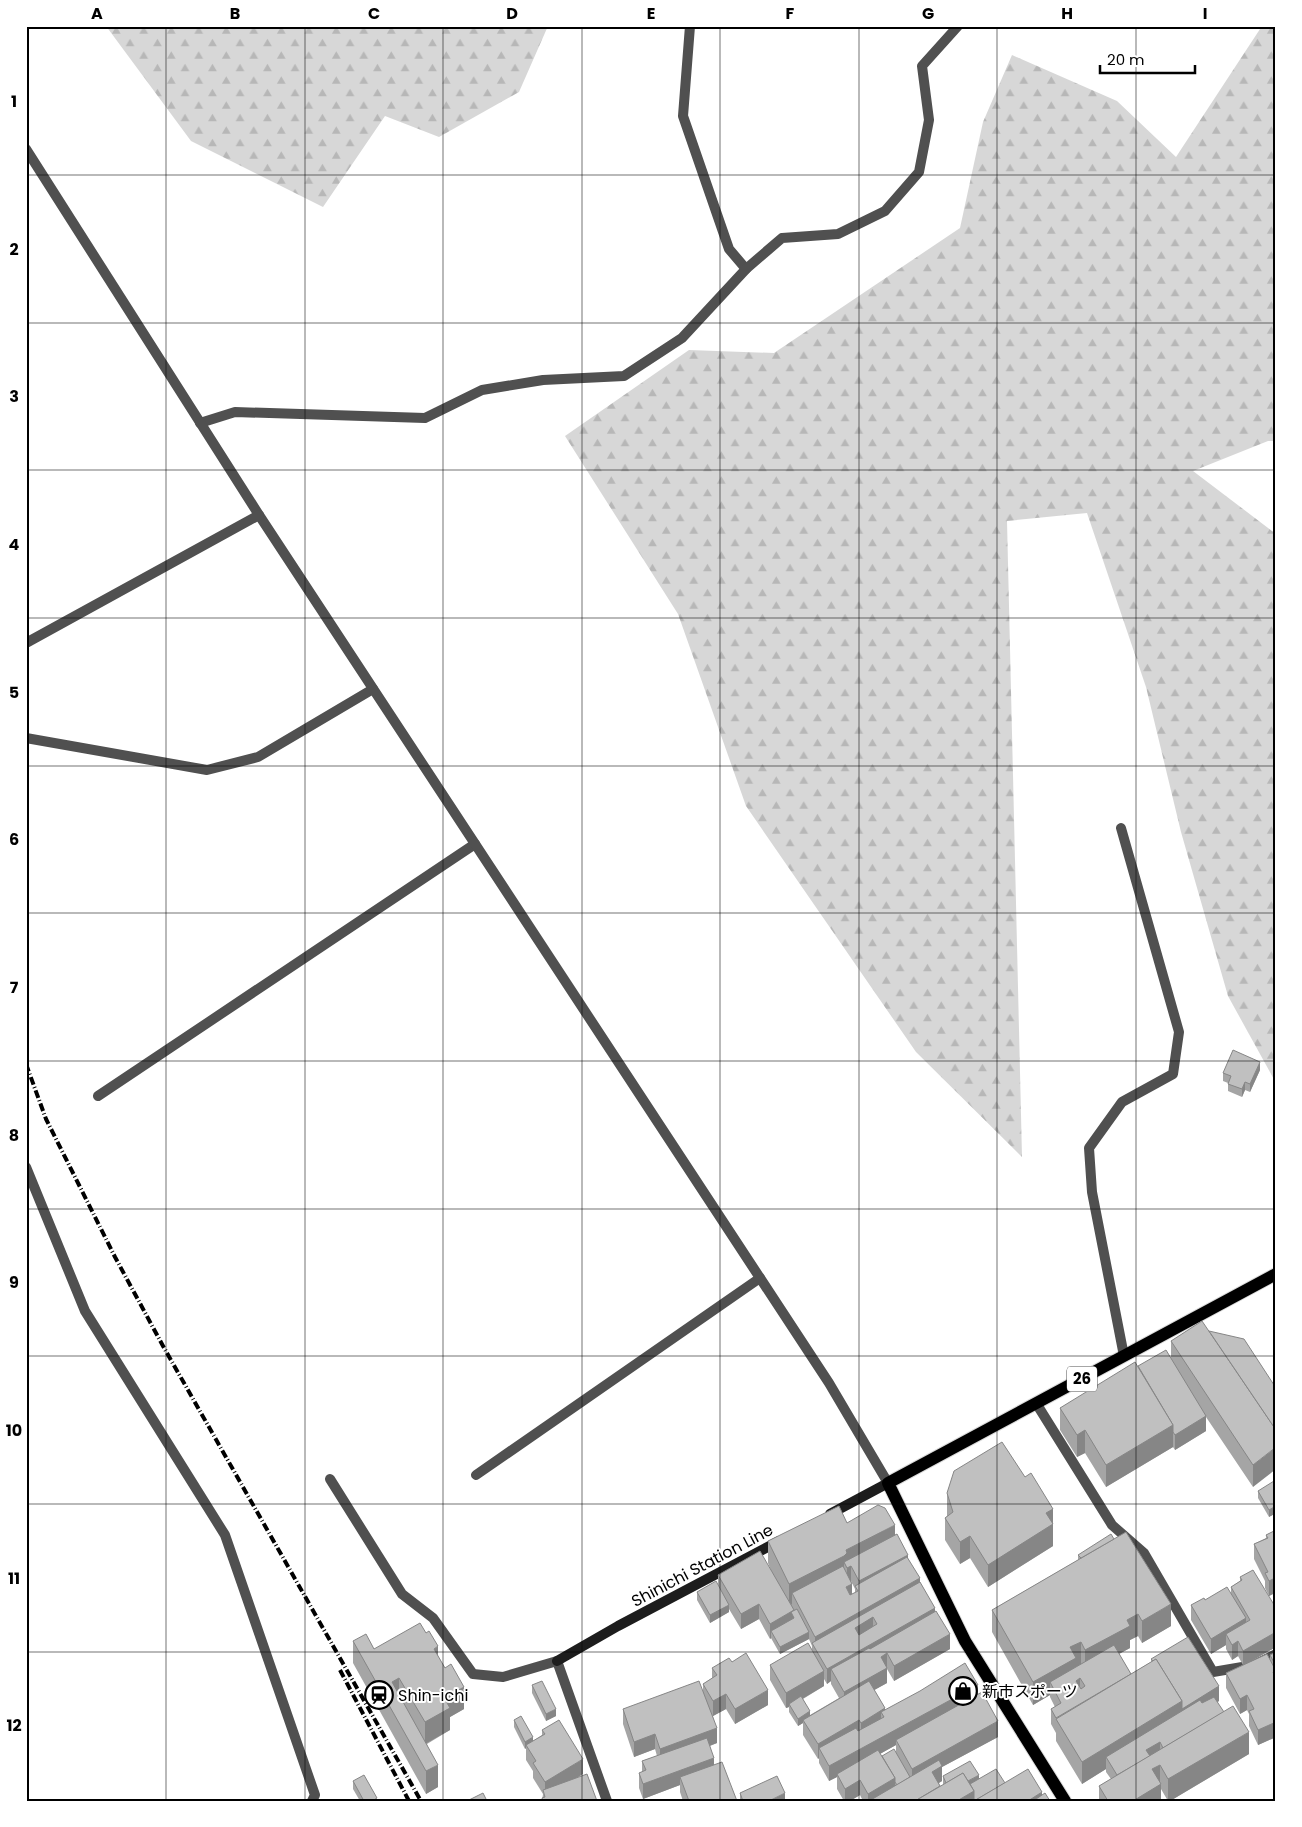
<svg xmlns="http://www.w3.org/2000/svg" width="1302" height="1827" viewBox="0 0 1302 1827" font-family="Poppins,'Noto Sans JP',sans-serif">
<defs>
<pattern id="forest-firs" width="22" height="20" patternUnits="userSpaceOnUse" patternTransform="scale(1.25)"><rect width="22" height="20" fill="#d7d7d7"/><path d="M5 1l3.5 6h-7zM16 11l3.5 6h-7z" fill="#b7b7b7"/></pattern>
</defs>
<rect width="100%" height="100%" fill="#fff"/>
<g fill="url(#forest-firs)">
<path d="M106,26h442l-29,66 -80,45 -54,-21 -62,91 -132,-66z"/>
<path d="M1262,26h14v415h-8l-75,30 83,63v549l-48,-87 -47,-164 -35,-145 -59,-174 -80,8 15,636 -106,-105 -170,-246 -68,-192 -113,-178 124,-86 85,3 186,-125 23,-106 29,-67 105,46 59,56z"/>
</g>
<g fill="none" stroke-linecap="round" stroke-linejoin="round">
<defs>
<path id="primary" d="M1065,1801l-100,-160 -77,-158 388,-209"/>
</defs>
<use href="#primary" stroke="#dbdbdb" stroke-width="14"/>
<g stroke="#505050" stroke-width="10">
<path d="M690,26l-7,90 46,133 17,20"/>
<path d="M200,423l35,-11 190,6 57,-28 61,-10 81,-4 58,-38 64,-69 36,-31 56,-4 47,-23 34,-39 10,-52 -7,-54 36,-40"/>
<path d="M26,738l181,32 51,-13 115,-68"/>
<path d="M1121,828l58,204 -6,42 -51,28 -33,46 3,44 32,164"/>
<path d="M98,1096l377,-252"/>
<path d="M26,1167l59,144 140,224 90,260 -3,6"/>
<path d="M1036,1403l76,122 32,28 69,119 41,-7 22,-11"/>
<path d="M476,1475l284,-197"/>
<path d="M330,1479l72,115 31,24 40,56 30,3 54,-16 50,140"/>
</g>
<g stroke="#505050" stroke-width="10">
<path d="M26,149l233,366 570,868 59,100"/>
<path d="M26,643l233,-128"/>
</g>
<g stroke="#1d1d1d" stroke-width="10">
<path d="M830,1514l58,-31"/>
<path d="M557,1661l61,-35 161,-85"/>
</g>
<use href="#primary" stroke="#000" stroke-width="12"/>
<g stroke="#000" stroke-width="4" stroke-dasharray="8 2.5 1 2.5" stroke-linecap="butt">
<path d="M26,1064l20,55 69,138 48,89 258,455"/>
<path d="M340,1670l69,131"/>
</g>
</g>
<g fill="#a5a5a5" fill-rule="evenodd">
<path d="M1260,1070l-10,22 -5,-2 -3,7 -14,-6v-8l-5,-2v-8z"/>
<path d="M1209,1332l67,56 -23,99 -47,-70v14l-31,19 -2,-3 -67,40 -21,-34 -8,4 -17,-27v-22l78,-42 33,-8v-17z"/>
<path d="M1025,1477l28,32v37l-65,41 -18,-29 -10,6 -15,-24v-22l2,-2v-23z"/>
<path d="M1276,1485v28l-7,4 -11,-19v-7z"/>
<path d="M847,1523l48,11 40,77 15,38 -56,32 -7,-12v14l-13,7 11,20 93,-15 20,42 -56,30v14l-3,2 1,3 3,-1v-9l36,3 26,4 37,12 8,6h-187l-3,-6 -10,6h-6l-7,-12v-12l-8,4 -10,-18v-5l-1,1 -15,-24v-12l-5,3 -9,-14v-5l-3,1 -16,-28v-15l42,-15v-4l-3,-7 -29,15 -9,-16 -1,1 -11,-20 -18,10 -12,-20v3l-19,11 -13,-23v-8l21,-7v-10l54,-2 -4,-10v-22zM851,1581l4,8v4l-3,1zM824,1679l3,5 4,-3v3l8,14 -29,17 -7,-16 21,-13zM896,1745v7l-14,4 -2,-2z"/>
<path d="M1276,1530v70l-3,-6 -4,2 -4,-8v-7l-11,-22v-15l12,-6v-3z"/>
<path d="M1078,1555l93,71 -29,17 -4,-7 -8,4v8l-11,6 12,20 20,-12v-3l68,42 -2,1 32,52 -79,47h-2l-7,-12v12h-62v-15l12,-7 -5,-7v-3l-24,15 -26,-43v-8l-5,-9v-15l4,-2 -5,-10v-2l-17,10 -41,-73v-22l86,-50z"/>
<path d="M1240,1577l36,31v39l-27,15 21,-2v-5l6,-3v85l-18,8 -9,-19v-12l-2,-4 -7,4 -14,-26v-15l17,-8 -5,-9 -6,4 -6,-11v-4l-15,9 -20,-34v-15l40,-12v-6l9,-6z"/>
<path d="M353,1641l21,8 64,7 26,53 -14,8v13l-23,14 11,43 -12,7 -73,-131z"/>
<path d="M712,1668l56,37 -33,19 -9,-15 -13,7 4,27 -7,3 4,19 23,36h-54l-3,-9v-7l-37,14 -4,-11v-15l3,-1v-11l15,-5 -2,-7 -21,8 -11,-33v-15l80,-19v-6l9,-6z"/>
<path d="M532,1685l24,31 -10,5 -14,-28z"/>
<path d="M514,1720l19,21 9,-6v-5l41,44 -8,5 22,22h-55l1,-7 -10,-16v-7l-7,-11v-12l-1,1 -11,-22z"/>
<path d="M353,1781l24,20h-17l-7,-12z"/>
<path d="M740,1793l45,8h-45z"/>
</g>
<g fill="#868686">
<path d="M1260,1062v8l-10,22v-8z"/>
<path d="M1245,1082v8l-3,7v-8z"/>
<path d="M1206,1416v15l-31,19v-15z"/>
<path d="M1173,1425v22l-67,40v-22z"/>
<path d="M1085,1430v23l-8,4v-22z"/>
<path d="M1276,1447v22l-23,18v-22z"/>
<path d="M1276,1506v7l-7,4v-7z"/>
<path d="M1053,1509v37l-65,41v-22l58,-52z"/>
<path d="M895,1525v22l-44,19v15l-4,2v-15l-3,-5v15l-52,15v11l-3,2v-22l57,-34z"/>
<path d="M970,1536v22l-10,6v-22z"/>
<path d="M908,1555v15l-49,26v-15z"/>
<path d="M920,1578v15l-47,24v15l-58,16v-11z"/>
<path d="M1273,1579v15l-4,2v-15z"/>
<path d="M852,1584v15l-6,-12z"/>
<path d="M759,1604v15l-18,10v-15z"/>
<path d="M1171,1604v22l-29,17v-22z"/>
<path d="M729,1605v7l-19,11v-8z"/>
<path d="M935,1608v15l-104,46v12l-4,3v-15z"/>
<path d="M794,1610v15l-23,6v7l-1,1v-15z"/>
<path d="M1138,1614v22l-8,4v8l-45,24v-22l42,-30z"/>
<path d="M1246,1618v15l-20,1v11l-15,9v-15z"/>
<path d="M809,1632v7l-29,15v-7z"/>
<path d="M1276,1632v15l-33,19v-15z"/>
<path d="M950,1634v15l-56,32v-15z"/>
<path d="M1238,1641v15l-6,4v-15z"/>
<path d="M1081,1642v22l-5,3v13l-26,2v13l-17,10v-23l37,-35z"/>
<path d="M438,1646v22l-4,-19z"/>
<path d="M887,1653v30l-43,24v-15l37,-35z"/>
<path d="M824,1671v15l-34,20 -1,-2v3l-3,1v-15z"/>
<path d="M1276,1671v15l-3,-14z"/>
<path d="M399,1678v22l-7,-18z"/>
<path d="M1080,1678v15l-4,-12z"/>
<path d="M978,1685v15l-82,40v5l-58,32 -1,-3v3l-8,4v-15z"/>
<path d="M1219,1686v15l-107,65 -6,-9v12l-24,15v-22l100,-61z"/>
<path d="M464,1687v22l-14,8v13l-25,14v-22l19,-24z"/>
<path d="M768,1690v15l-33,19v-15z"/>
<path d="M726,1694v15l-13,7v-15z"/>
<path d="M1247,1695v15l-7,4v-15z"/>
<path d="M885,1708v16l-1,-7 -3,-5v14l-20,12v-15z"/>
<path d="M556,1709v7l-10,5v-7z"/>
<path d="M810,1711v8l-7,1v3l-5,3v-7z"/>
<path d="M859,1720v15l-40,13v10l-1,1v-15z"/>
<path d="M998,1721v16l-56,30v14l-10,6 -20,-3v-15z"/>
<path d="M1276,1722v15l-18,8v-15z"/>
<path d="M717,1728v15l-57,21v-15z"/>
<path d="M1249,1732v22l-79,47h-2v-22z"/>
<path d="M655,1734v15l-21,8v-15z"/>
<path d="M533,1737v8h-7v3l-1,1v-7z"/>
<path d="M1160,1742v15l-41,36 27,-43z"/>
<path d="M714,1758v15l-34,4v8l-37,14v-15z"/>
<path d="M583,1759v15l-38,23v-15z"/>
<path d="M438,1765v22l-12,7v-23z"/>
<path d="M1160,1765v20l1,-1v17h-28l19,-32z"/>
<path d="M979,1775v8l-28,8z"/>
<path d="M895,1778v15l-13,8h-14v-7z"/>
<path d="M860,1780v15l-10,6h-5v-12z"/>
<path d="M974,1791v10h-17z"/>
<path d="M1042,1792v9h-14z"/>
<path d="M785,1793v8h-16z"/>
</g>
<g fill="#c0c0c0" stroke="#868686" fill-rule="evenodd">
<path d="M1233,1050l27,12 -10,22 -5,-2 -3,7 -14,-5 3,-8 -8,-3z"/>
<path d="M1202,1321l74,109v17l-23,18 -82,-124z"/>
<path d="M1209,1331l35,8 32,49v42z"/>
<path d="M1166,1350l40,66 -31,19 -2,-3v-7l-35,-59z"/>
<path d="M1135,1362l38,63 -67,40 -21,-35 -8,5 -17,-27z"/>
<path d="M1002,1442l23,35 6,-4 22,36 -7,4 7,11 -65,41 -18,-29 -10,6 -15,-24 8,-6 -6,-19 7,-22z"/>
<path d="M1274,1481l2,4v21l-7,4 -11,-19z"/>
<path d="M878,1505l7,3 10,17 -49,25 1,3 -3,3 -55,28 -21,-43 71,-35 8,17z"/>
<path d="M1276,1530v55l-3,-6 -4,2 -4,-8 3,-1 -14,-28 14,-6 -2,-3z"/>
<path d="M1126,1532l45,72 -29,17 -4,-7 -11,6 3,6 -45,24 -4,-8 -11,5 6,11 -43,24 -41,-72z"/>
<path d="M897,1534l11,21 -49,26 -8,-15 -4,2 -3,-6z"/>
<path d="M1111,1534l3,5 -33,19 -3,-3z"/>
<path d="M760,1551l34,59 -24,14 -11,-20 -18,10 -23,-39z"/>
<path d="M907,1557l13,21 -105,59 -23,-44 51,-27 9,18 -6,3 4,8 8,-4 -3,-5z"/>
<path d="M1253,1570l23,38v24l-33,19 -5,-10 -6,4 -6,-11 24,-14 -19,-33 11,-7 -2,-3z"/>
<path d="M716,1581l13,24 -19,10 -13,-23z"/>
<path d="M920,1582l15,26 -108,61 -15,-26zM873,1617l4,7 -18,11 -4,-7z"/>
<path d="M1227,1587l19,31 -35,21 -20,-34 13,-7 1,2z"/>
<path d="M797,1609l12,23 -29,15 -9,-16 23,-13 -3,-6z"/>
<path d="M936,1611l14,23 -56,32 -7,-13 -6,4 6,11 -43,24 -13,-23 38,-21 1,1z"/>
<path d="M420,1623l6,10 3,-2 9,15 -4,3 11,19 6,-4 13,23 -20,11 6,10 -25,14 -26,-44 -7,4 46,83 -12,6 -73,-130 13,-7 8,15z"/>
<path d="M1188,1637l31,49 -37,23v-8l-26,-42 -3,2 -2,-2z"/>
<path d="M808,1643l16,28 -38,22 -16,-28z"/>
<path d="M1114,1645l17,29 -75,44 -5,-9 10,-6 -11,-21zM1080,1678l5,8 -4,3 -5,-8z"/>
<path d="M1276,1652v14l-6,-11z"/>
<path d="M746,1653l22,37 -33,19 -9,-15 -13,7 -10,-17 14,-9 -5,-7 17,-10 3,4z"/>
<path d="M1267,1654l9,17 -3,1 3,7v43l-18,8 -9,-19 5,-2 -7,-14 -7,4 -14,-26z"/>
<path d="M1156,1659l26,42 -100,61 -26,-43z"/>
<path d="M965,1663l13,22 -149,81 -10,-18 37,-20 2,3 26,-14 -3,-5 39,-21z"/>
<path d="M542,1681l14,28 -10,5 -14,-29z"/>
<path d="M699,1681l18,47 -57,21 -5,-15 -21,8 -11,-33z"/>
<path d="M869,1681l16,27 -24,15 -2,-3 -41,24 -15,-24z"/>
<path d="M982,1692l16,29 -86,48 -16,-29z"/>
<path d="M801,1696l9,15 -12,8 -9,-15z"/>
<path d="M1214,1697l10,15 -61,36 -3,-6 -14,8 4,6 -33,19 -11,-18 94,-57 2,3z"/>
<path d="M1233,1706l16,26 -81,47 -8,-14 -8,4 9,15 -28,17h-25l-9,-15z"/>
<path d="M521,1716l12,21 -8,5 -11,-22z"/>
<path d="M559,1720l24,39 -38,23 -12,-19 3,-2 -10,-16 19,-11 -3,-4z"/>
<path d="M707,1738l7,20 -71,26 -4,-11 7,-3 -4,-9z"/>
<path d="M894,1749l16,28 -13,8 -2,-3v-4l-13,-22z"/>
<path d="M878,1750l17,28 -27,16 -8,-14 -15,9 -8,-15z"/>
<path d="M939,1760l3,6 -10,6 8,14 -25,15h-46z"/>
<path d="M970,1761l9,14 -11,6 -5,-8 -17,10 -3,-7z"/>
<path d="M722,1762l15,39h-48l-9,-24z"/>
<path d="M996,1769l9,14 -31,18v-10l-4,-7z"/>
<path d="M1028,1769l14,23 -14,9h-54z"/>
<path d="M963,1773l11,18 -17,10h-42z"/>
<path d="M587,1774l10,27h-54l-1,-3 3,-1 -2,-7z"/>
<path d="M364,1775l13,23 -5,3h-8l-11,-20z"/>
<path d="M777,1776l8,17 -16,8h-26l-3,-8z"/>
<path d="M483,1793l4,8h-20z"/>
<path d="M1045,1793l5,8h-17z"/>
</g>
<path fill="none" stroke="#000" stroke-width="1" stroke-opacity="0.55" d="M166,26v1775M305,26v1775M443,26v1775M582,26v1775M720,26v1775M859,26v1775M997,26v1775M1136,26v1775M26,175h1250M26,323h1250M26,470h1250M26,618h1250M26,766h1250M26,913h1250M26,1061h1250M26,1209h1250M26,1356h1250M26,1504h1250M26,1652h1250"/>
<defs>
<symbol id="shop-ring" viewBox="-11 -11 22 22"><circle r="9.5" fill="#fff" stroke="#000" stroke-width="1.5"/><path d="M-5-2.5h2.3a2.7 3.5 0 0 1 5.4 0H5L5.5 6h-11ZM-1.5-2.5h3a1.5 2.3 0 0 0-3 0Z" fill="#000"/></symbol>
<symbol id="station-ring" viewBox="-11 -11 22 22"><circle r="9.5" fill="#fff" stroke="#000" stroke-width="1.5"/><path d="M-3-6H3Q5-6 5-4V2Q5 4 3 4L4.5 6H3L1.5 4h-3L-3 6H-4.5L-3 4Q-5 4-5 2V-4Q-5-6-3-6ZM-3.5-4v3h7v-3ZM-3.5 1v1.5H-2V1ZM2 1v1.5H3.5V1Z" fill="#000"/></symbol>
</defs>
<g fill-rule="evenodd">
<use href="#shop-ring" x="947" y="1675" width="32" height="32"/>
<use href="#station-ring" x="363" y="1679" width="32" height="32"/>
</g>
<g text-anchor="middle" stroke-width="4" stroke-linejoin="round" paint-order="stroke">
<rect fill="#fff" stroke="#4c4c4c" stroke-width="1" x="1067" y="1366.5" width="30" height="25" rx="4"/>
<g font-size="15" font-weight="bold" fill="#000">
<text x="1082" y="1384">26</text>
</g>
<g font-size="16" fill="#000" stroke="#fff">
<text transform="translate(702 1565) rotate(-28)" y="6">Shinichi Station Line</text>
</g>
<g font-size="16" fill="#000" stroke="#fff" text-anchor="start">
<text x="982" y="1697">新市スポーツ</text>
<text x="398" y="1701">Shin-ichi</text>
</g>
</g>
<rect width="1302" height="1827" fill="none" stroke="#ffffff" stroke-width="55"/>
<path d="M1100 65v8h95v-8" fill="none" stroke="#000000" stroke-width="2.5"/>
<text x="1107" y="65" font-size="15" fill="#000000" stroke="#ffffff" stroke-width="4" paint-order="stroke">20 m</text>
<rect x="28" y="28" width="1246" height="1772" fill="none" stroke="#000" stroke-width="2"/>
<g font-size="16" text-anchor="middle" font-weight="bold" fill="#000">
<text x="97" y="19">A</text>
<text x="235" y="19">B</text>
<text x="374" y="19">C</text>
<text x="512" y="19">D</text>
<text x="651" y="19">E</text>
<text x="790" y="19">F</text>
<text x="928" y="19">G</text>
<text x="1067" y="19">H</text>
<text x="1205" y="19">I</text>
<text x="14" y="107">1</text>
<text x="14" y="255">2</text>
<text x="14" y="402">3</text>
<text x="14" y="550">4</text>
<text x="14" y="698">5</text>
<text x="14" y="845">6</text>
<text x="14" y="993">7</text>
<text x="14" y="1141">8</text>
<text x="14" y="1288">9</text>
<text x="14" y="1436">10</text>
<text x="14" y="1584">11</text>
<text x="14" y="1731">12</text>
</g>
</svg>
